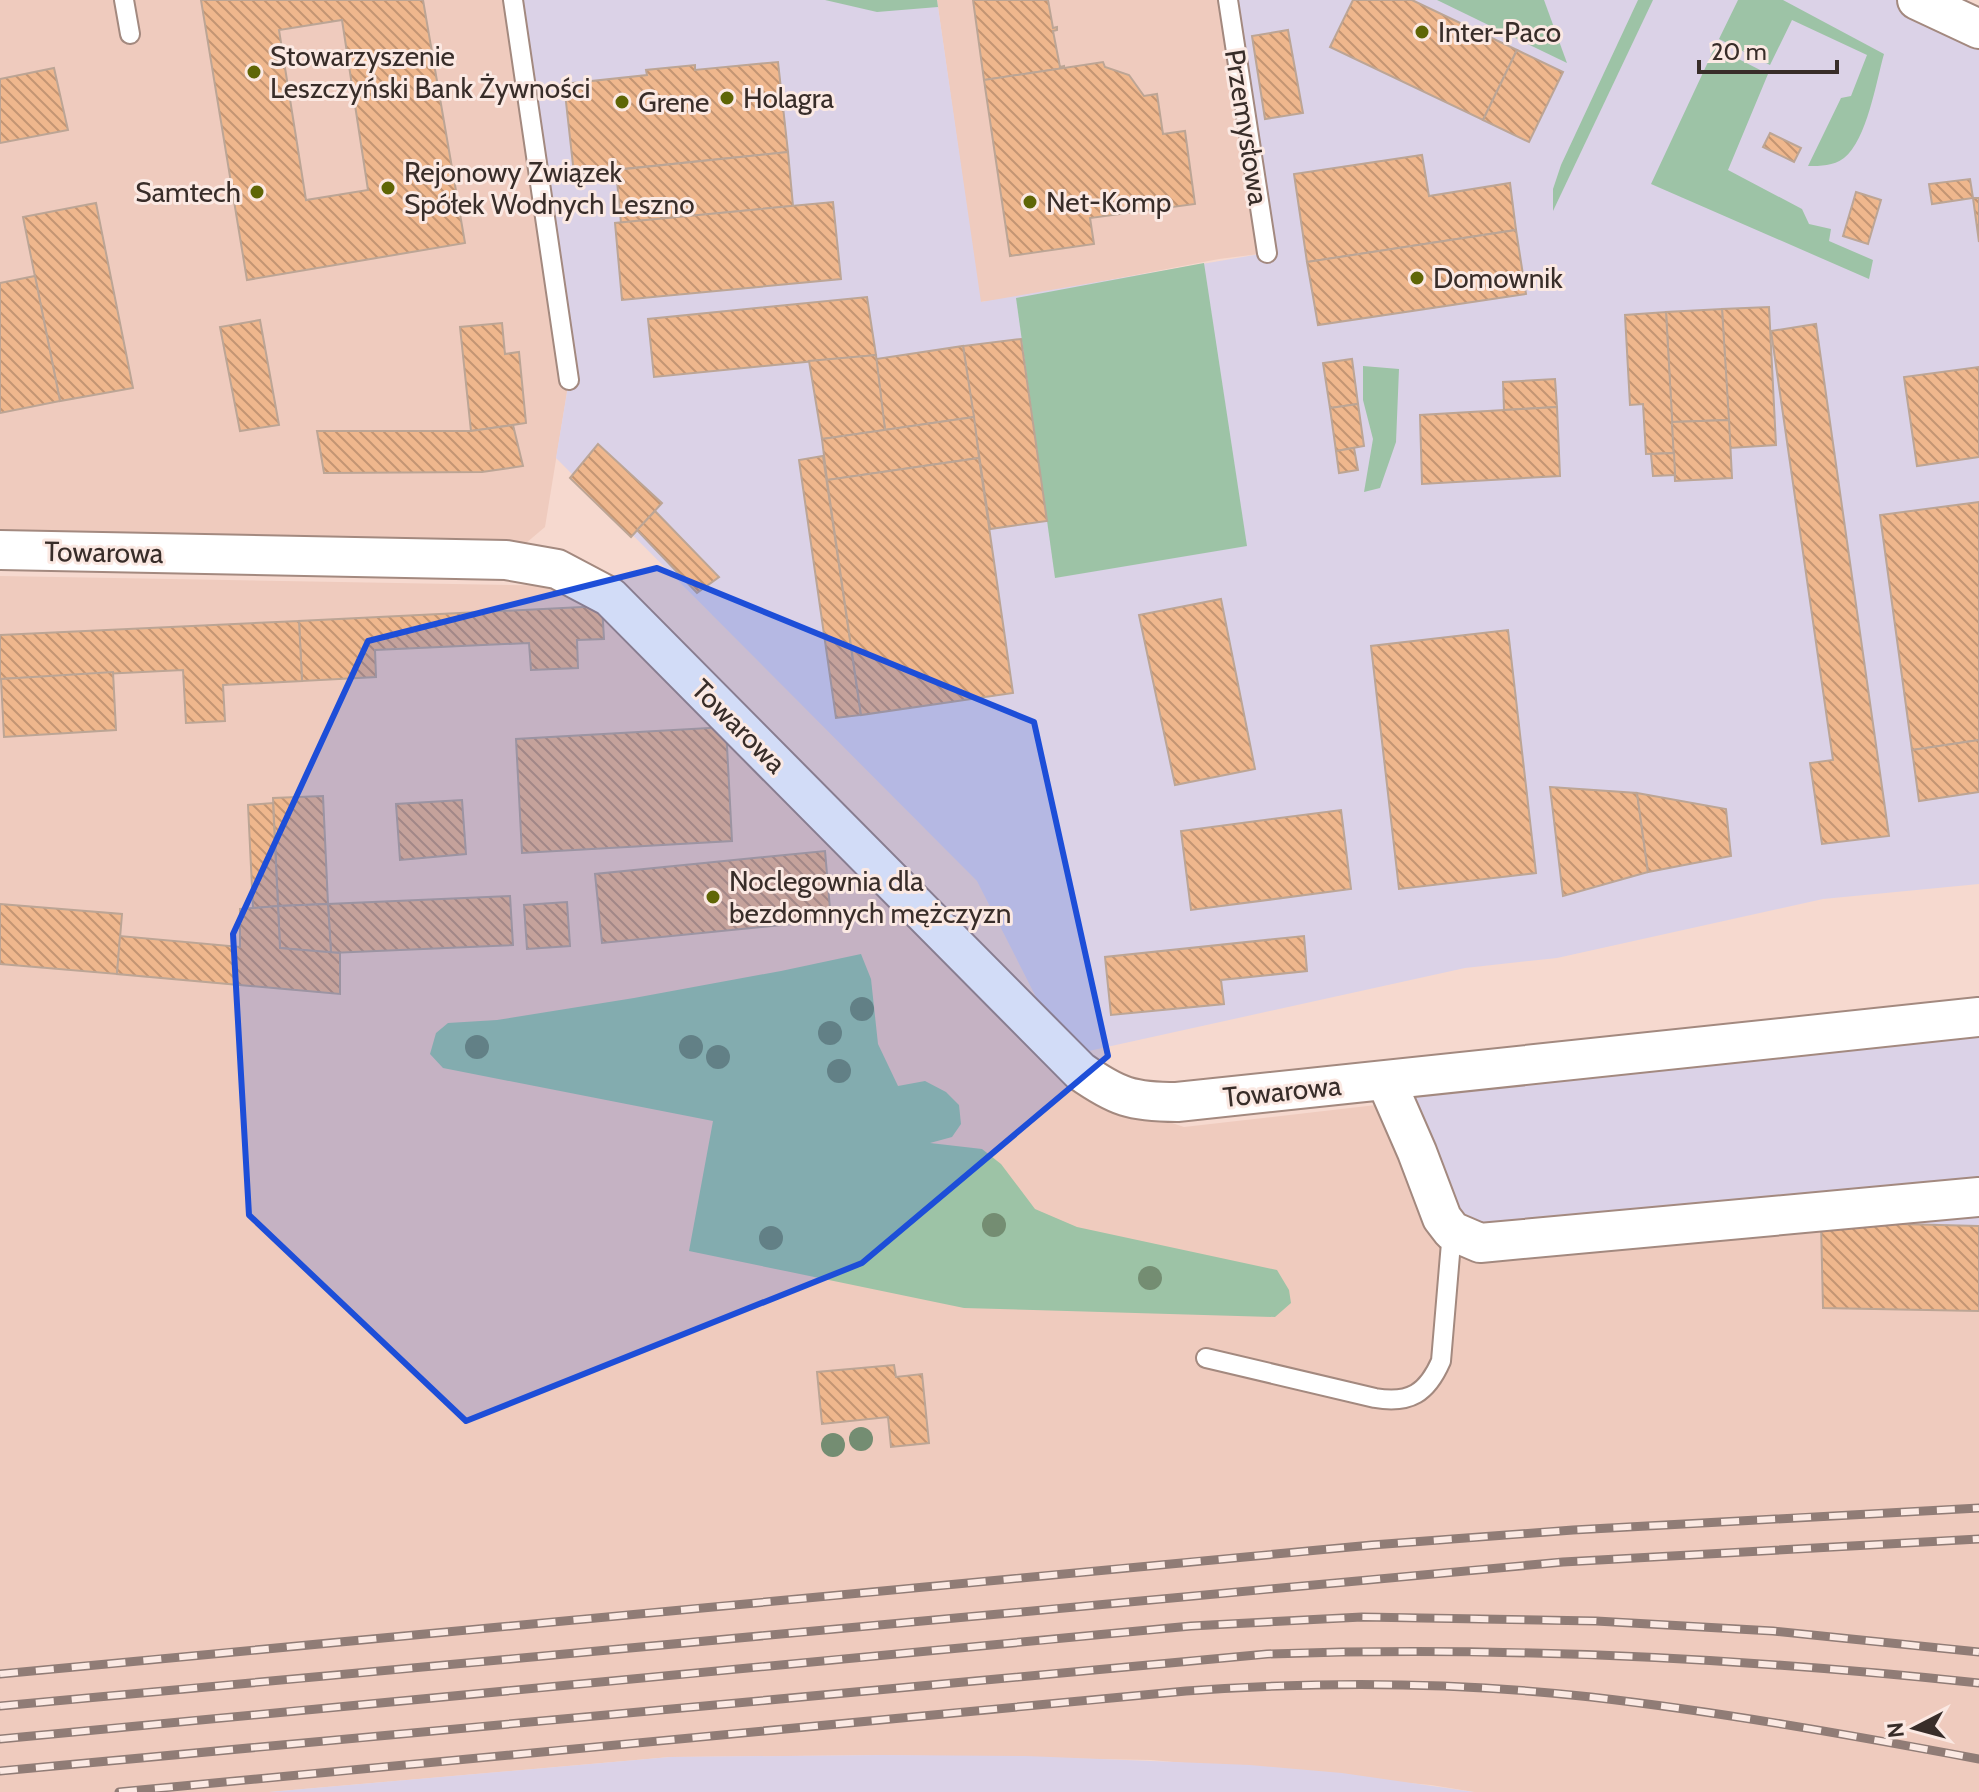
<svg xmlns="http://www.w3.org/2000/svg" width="1979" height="1792" viewBox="0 0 1979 1792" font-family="Cabin,sans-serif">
<defs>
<pattern id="building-back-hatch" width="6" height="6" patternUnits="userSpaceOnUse" patternTransform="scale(2)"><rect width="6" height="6" fill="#efb78d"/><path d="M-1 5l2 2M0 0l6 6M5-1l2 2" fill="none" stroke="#c39573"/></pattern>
</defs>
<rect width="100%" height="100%" fill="#f6d9cf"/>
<g fill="#efcbbe">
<path d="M0,0h513l56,380 -24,147 -39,33 -506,-21z"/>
<path d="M937,0h291l39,253 -48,6 -203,39 -36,4z"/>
<path d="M0,576l563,10 27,9 510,504 84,28 192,-22 445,117 2,86 156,3v481h-505l-43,-7 -280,-25 -269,-5 -212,2 -401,35h-269z"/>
</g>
<g fill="#dbd2e7">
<path d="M513,0h424l44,302 285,-49 -38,-253h689l62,29v855l-156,15 -266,59 -92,10 -399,88 -89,-175 -421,-423 13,-78z"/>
<path d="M1979,1017v294l-156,-3 -2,-86 -356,16 -79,-157z"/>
<path d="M882,1755l144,1 224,9 92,8 132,19h-1205l401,-35z"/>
</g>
<g fill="#9dc3a6">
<path d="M825,0h112l1,7 -61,5z"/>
<path d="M1437,0h107l23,63z"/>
<path d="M1638,0h15l-100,211v-22l8,-24z"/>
<path d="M1738,0h45l101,54c-8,28 -17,86 -40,104 -11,8 -23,8 -36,8l33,-68 10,-2 16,-41 -75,-35 -22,45 -51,-26z"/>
<path d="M1715,47l53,27 -40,96 74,39 7,15 22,5 -2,12 44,19 -4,19 -218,-95z"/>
<path d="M1204,263l43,283 -192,32 -39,-280z"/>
<path d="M1363,366l36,3 -3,73 -16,46 -16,4 9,-53 -10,-39z"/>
<path d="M861,954l10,25 7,65 20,42 27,-5 21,11 13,13 2,19 -9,13 -22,6 52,6 19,15 34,45 42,18 200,43 12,20 2,13 -16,14 -311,-9 -275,-57 24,-130 -270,-53 -13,-14 6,-21 12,-10 49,-3 137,-22 147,-27z"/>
</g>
<g fill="url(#building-back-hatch)" stroke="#bca595" stroke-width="2" fill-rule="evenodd">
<path d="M201,0h222l42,243 -218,37zM342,20l26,170 -62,10 -27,-170z"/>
<path d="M973,0h75l5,28 4,-1v3l-4,1 7,36 4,-1v2l-80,12z"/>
<path d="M1353,0h59l105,50 -34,70 -153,-73z"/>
<path d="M1288,30l15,83 -38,6 -13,-83z"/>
<path d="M1517,50l46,22 -34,70 -46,-22z"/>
<path d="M778,62l10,90 -214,22 -10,-90 83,-9 -1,-5 49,-5v5z"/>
<path d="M1103,62l2,5 24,8 15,21 13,-2 6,40 22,-3 10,73 -105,14 4,26 -84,12 -26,-176z"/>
<path d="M54,68l14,62 -68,13v-64z"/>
<path d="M1770,133l31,15 -7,14 -31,-15z"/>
<path d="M788,152l5,54 -172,17 -5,-53z"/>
<path d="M1422,155l7,41 81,-13 6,47 -209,32 -13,-88z"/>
<path d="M1970,179l3,19 -41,6 -3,-20z"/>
<path d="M1856,192l25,8 -13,44 -25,-8z"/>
<path d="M1973,198h6v44z"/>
<path d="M833,202l8,77 -219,21 -7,-77z"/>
<path d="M96,203l37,185 -73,13 -37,-184z"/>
<path d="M1516,230l10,64 -208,31 -11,-63z"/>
<path d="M35,276l25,125 -60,12v-130z"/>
<path d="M867,297l9,58 -222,22 -6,-58z"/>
<path d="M1769,307l7,138 -46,3 -8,-139z"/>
<path d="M1722,309l7,111 -57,2 -6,-110z"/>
<path d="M1666,312l8,141 -28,1 -3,-50 -13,1 -5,-90z"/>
<path d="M260,320l19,105 -39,6 -20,-104z"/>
<path d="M502,323l3,31 14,-2 7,71 -55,8 -11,-104z"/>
<path d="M1816,324l73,512 -67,8 -12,-81 23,-3 -62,-429z"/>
<path d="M1021,339l26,182 -57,8 -27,-183z"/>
<path d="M963,346l11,71 -89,13 -9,-71z"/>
<path d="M876,355l9,75 -63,9 -13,-78z"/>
<path d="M1352,359l6,45 -28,4 -7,-45z"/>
<path d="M1979,367v90l-62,9 -13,-89z"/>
<path d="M1555,379l2,28 -53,3 -1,-28z"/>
<path d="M1358,404l6,42 -28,5 -6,-43z"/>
<path d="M1557,407l3,69 -138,8 -2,-69z"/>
<path d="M974,417l5,41 -152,22 -5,-41z"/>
<path d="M1729,420l3,58 -57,3 -3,-59z"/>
<path d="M513,425l10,41 -41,6 -158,1 -7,-42h154z"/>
<path d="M598,444l64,59 -31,34 -61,-59z"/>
<path d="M1354,448l4,22 -19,3 -3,-22z"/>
<path d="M1674,453l1,22 -22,1 -2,-22z"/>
<path d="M823,456l38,259 -25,3 -37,-258z"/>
<path d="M979,458l34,235 -152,22 -34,-235z"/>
<path d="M1979,502v238l-67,10 -32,-235z"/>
<path d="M655,511l64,66 -22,16 -60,-63z"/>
<path d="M1221,599l34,170 -80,16 -36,-170z"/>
<path d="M602,606l2,33 -27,1 1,28 -47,2 -2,-27 -154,7 1,27 -74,4 -3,-60z"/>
<path d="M299,621l3,60 -79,4 2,36 -39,2 -3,-53 -183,9v-44z"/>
<path d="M1508,630l28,243 -137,16 -28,-243z"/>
<path d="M113,672l3,58 -112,7 -3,-58z"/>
<path d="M726,727l6,114 -210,12 -6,-114z"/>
<path d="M1979,740v52l-60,9 -7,-51z"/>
<path d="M1550,787l87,6 11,79 -85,24z"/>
<path d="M1637,793l89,16 5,47 -83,16z"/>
<path d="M323,796l5,108 -50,2 -5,-108z"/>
<path d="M462,800l4,54 -66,6 -4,-56z"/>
<path d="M273,803l5,103 -25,2 -5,-103z"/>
<path d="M1341,810l10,79 -160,21 -10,-79z"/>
<path d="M825,851l6,69 -229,23 -7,-69z"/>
<path d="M510,896l3,49 -182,8 -3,-49z"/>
<path d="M567,902l3,44 -43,3 -3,-44z"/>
<path d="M0,904l122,10 -5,60 -117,-10z"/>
<path d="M328,904l3,49 -51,-5 -2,-42z"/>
<path d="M278,906l2,42 60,5v41l-223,-20 3,-38 120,11v-38z"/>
<path d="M1304,936l3,35 -86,9 3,24 -113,11 -6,-58z"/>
<path d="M1821,1222l158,4v85l-156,-3z"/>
<path d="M894,1365l2,12 26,-3 7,69 -38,4 -3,-30 -66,7 -5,-52z"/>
</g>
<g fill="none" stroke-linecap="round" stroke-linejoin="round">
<defs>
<g id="lane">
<path d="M124,0l6,34"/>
<path d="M513,0l56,380"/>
<path d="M1228,0l39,253"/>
<path d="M1206,1358l169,40c35,6 52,-5 66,-37l11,-130"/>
</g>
<g id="street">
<path d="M1917,0l62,29"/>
<path d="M0,550l506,10 51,9 53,28 470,474c37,26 52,31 97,31l802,-85"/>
<path d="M1386,1081l31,71 25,66 10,13 28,12 499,-46"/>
</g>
</defs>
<use href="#lane" stroke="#a3897f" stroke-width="22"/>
<use href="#street" stroke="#a3897f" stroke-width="42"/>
<use href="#lane" stroke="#fff" stroke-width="18"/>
<use href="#street" stroke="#fff" stroke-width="38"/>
<defs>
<g id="rail">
<path d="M0,1674l1372,-129 201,-15 406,-22"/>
<path d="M0,1706l1563,-144 416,-23"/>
<path d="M0,1739l1191,-113 171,-9 234,4 177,10 206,21"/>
<path d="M0,1771l1267,-117c237,-8 476,4 712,29"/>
<path d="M119,1792l1067,-101c135,-10 271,-9 405,6 130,15 259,38 388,62"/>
</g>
</defs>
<use href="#rail" stroke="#907c76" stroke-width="9"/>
<use href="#rail" stroke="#fbe9e3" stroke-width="6" stroke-dasharray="18" stroke-linecap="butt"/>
</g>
<g fill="#748d72">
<circle cx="862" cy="1009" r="12"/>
<circle cx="830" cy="1033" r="12"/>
<circle cx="477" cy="1047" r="12"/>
<circle cx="691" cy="1047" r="12"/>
<circle cx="718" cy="1057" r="12"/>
<circle cx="839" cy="1071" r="12"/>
<circle cx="994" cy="1225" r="12"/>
<circle cx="771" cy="1238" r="12"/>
<circle cx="1150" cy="1278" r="12"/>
<circle cx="861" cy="1439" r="12"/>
<circle cx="833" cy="1445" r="12"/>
</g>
<path fill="#1d4ed8" fill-opacity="0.2" stroke="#1d4ed8" stroke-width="6" stroke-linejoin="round" d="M657,568l377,154 74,334 -246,207 -396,158 -217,-206 -16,-281 135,-293z"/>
<g fill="#5f6606" stroke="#fbe9e3" stroke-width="3">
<circle cx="1422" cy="32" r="8"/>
<circle cx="254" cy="72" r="8"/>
<circle cx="727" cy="98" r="8"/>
<circle cx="622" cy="102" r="8"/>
<circle cx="388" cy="188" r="8"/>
<circle cx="257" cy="192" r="8"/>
<circle cx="1030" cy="202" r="8"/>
<circle cx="1417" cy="278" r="8"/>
<circle cx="713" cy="897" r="8"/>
</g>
<g text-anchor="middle" stroke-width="6" stroke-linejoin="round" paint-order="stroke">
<g font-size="28" fill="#382d29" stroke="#fbe9e3" text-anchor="start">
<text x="1438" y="42">Inter-Paco</text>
<text x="270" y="66">Stowarzyszenie<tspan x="270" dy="32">Leszczyński Bank Żywności</tspan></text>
<text x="743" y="108">Holagra</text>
<text x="638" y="112">Grene</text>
<text x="404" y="182">Rejonowy Związek<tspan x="404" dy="32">Spółek Wodnych Leszno</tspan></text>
<text x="241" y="202" text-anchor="end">Samtech</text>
<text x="1046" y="212">Net-Komp</text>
<text x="1433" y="288">Domownik</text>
<text x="729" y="891">Noclegownia dla<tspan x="729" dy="32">bezdomnych mężczyzn</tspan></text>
</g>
<g font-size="28" fill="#382d29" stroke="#fbe9e3">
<text transform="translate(1247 127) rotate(81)" y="10">Przemysłowa</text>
<text transform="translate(104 552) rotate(1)" y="10">Towarowa</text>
<text transform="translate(739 726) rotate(45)" y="10">Towarowa</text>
<text transform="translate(1282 1091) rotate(-6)" y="10">Towarowa</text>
</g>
</g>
<g transform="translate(1915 1728) rotate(264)" stroke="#fbe9e3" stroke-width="6" paint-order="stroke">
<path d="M0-6L14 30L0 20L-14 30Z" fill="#382d29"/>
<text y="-12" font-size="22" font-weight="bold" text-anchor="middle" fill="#382d29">N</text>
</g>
<path d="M1699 60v12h138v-12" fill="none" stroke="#382d29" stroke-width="4"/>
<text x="1711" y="60" font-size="24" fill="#382d29" stroke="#fbe9e3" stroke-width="6" paint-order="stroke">20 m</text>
</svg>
